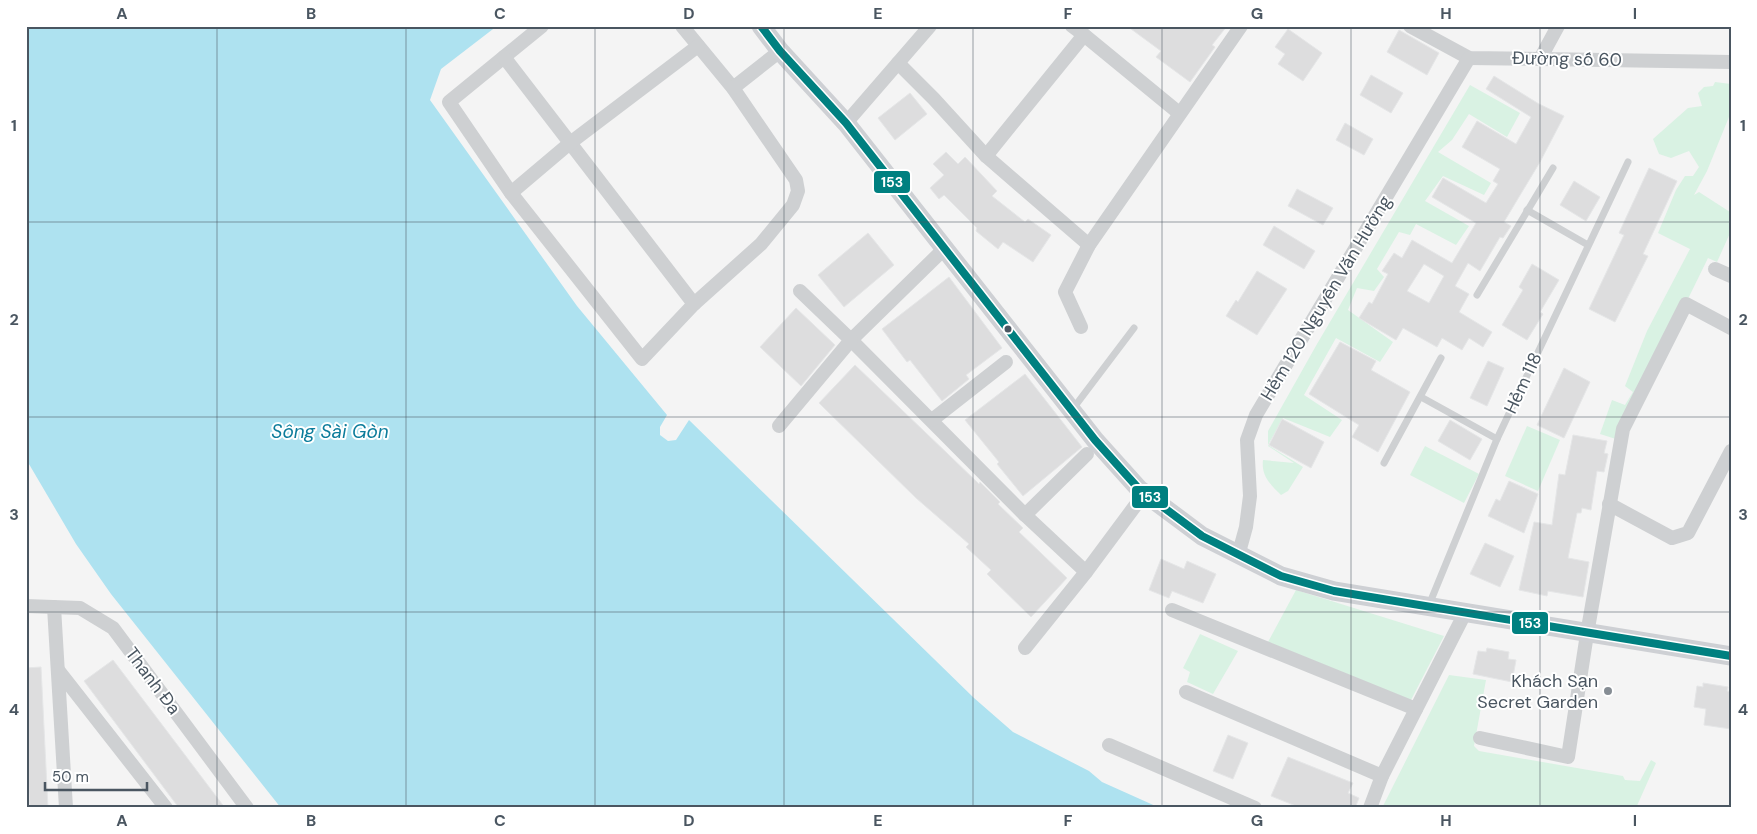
<svg xmlns="http://www.w3.org/2000/svg" width="1757" height="834" viewBox="0 0 1757 834" font-family="'DM Sans',sans-serif">
<rect width="100%" height="100%" fill="#f4f4f4"/>
<g fill="#d9f2e3">
<path d="M1715,82l16,2v28l-24,59 -13,24 5,-3 31,20 1,19 -14,31 -9,-4 -89,182 -19,-6 12,-34 13,5 8,-13 -8,-6 22,-55 43,-82 -32,-16 18,-43 9,-14h8l6,-9 -10,-16 -18,7 -12,-4 -6,-15 35,-31 14,-2 -4,-13 6,-6 9,-1z"/>
<path d="M1470,85l50,28 -13,24 -38,-23 -17,26 -14,12 53,31 -7,12 -41,-19 -18,25 44,25 -13,19 -40,-21 -6,11 -11,-3 -22,37 7,8 -10,14 -17,-3 -9,22 45,32 -13,20 -44,-24 -32,57 38,25 -12,17 -47,-19 -15,27 35,22 -15,24 -7,4c-11,-11 -20,-19 -18,-35l31,3 -26,-17v-15l49,-87z"/>
<path d="M1527,426l33,14 -22,51 -33,-15z"/>
<path d="M1425,446l54,28 -15,29 -54,-28z"/>
<path d="M1296,590l148,46 -33,64 -143,-58z"/>
<path d="M1200,634l38,17 -25,43 -26,-12 3,-10 -7,-4z"/>
<path d="M1449,675l37,5 -12,66 5,5 144,25 2,4 15,1 11,-21 5,3 -20,45h-254z"/>
</g>
<path fill="#aee2f0" d="M26,26h471l-56,43 -11,31 147,206 90,109 -7,12v8l8,6 8,-1 13,-20 285,278 39,34 76,39 13,11 58,26h-879l-170,-214 -35,-50 -50,-85z"/>
<g fill="#ddddde" stroke="#e5e6e7" fill-rule="evenodd">
<path d="M1127,26h100l-15,19 3,2 -25,35 -34,-25 5,-6z"/>
<path d="M1288,29l34,24 -19,28 -25,-17 7,-10 -10,-7z"/>
<path d="M1399,30l40,23 -12,22 -40,-23z"/>
<path d="M1371,75l32,18 -12,20 -31,-18z"/>
<path d="M1494,76l45,28 25,12 -24,46 -36,60 7,4 -8,12 -3,-1 -20,34 -12,-8 -13,23 14,8 -10,18 33,20 -9,15 -14,-9 -7,12 -20,-12 -5,9 -34,-19 -7,12 -37,-22 10,-16 3,2 16,-30 -6,-3 12,-18 8,5 10,-18 40,23 24,-40 -44,-26 11,-19 43,25 12,-19 -5,-3 7,-12 -38,-22 15,-26 39,23 15,-27 -45,-28zM1424,264l20,12 -15,27 -22,-12z"/>
<path d="M910,93l17,21 -32,26 -17,-22z"/>
<path d="M1345,123l28,16 -9,16 -28,-15z"/>
<path d="M946,152l12,12 7,-7 32,34 -5,5 33,26 3,-3 23,16 -18,27 -30,-20 -5,7 -22,-18 1,-3 -33,-33 -5,4 -9,-11 14,-13 -11,-11z"/>
<path d="M1649,168l28,13 -34,73 5,2 -33,66 -26,-13 35,-74 -5,-2z"/>
<path d="M1574,181l26,16 -14,24 -26,-16z"/>
<path d="M1297,189l36,19 -10,17 -35,-19z"/>
<path d="M1274,226l41,25 -11,18 -41,-24z"/>
<path d="M868,233l26,32 -50,42 -26,-32z"/>
<path d="M1532,264l27,16 -19,32 3,2 -16,26 -25,-15 21,-35 -4,-3z"/>
<path d="M1257,271l30,18 -30,46 -31,-19 10,-16 2,2z"/>
<path d="M949,277l53,71 -36,27 3,4 -27,22 -32,-41 -3,2 -25,-33z"/>
<path d="M796,308l39,37 -34,41 -41,-39z"/>
<path d="M1340,342l36,19 -5,9 39,22 -32,60 -26,-15 7,-12 -50,-31z"/>
<path d="M1488,361l16,7 -17,38 -17,-8z"/>
<path d="M855,365l94,90 30,29 1,-2 20,20 -2,2 25,24 -4,4 48,46 -36,39 -44,-43 4,-4 -25,-23 3,-3 -53,-46 -97,-95z"/>
<path d="M1564,368l26,14 -26,56 -27,-13z"/>
<path d="M1025,374l57,73 -59,49 -26,-32 2,-2 -34,-42z"/>
<path d="M1282,419l42,23 -13,26 -42,-23z"/>
<path d="M1450,420l32,19 -12,21 -32,-19z"/>
<path d="M1573,435l34,6 -3,12 4,1 -4,18 -7,-1 -6,39 -9,-2 -1,5h-4l-9,45 21,4 -6,35 -35,-6 -1,5 -28,-6 15,-68 18,3 7,-51 6,1z"/>
<path d="M1509,481l29,13 -14,39 -36,-17 8,-17 4,2z"/>
<path d="M1485,543l29,13 -14,31 -30,-13z"/>
<path d="M1161,559l23,10 3,-8 29,13 -13,29 -31,-12 -3,7 -20,-8z"/>
<path d="M1487,648l22,4 -1,7 8,1 -4,22 -39,-8 5,-23 8,1z"/>
<path d="M113,660l75,99 37,49h-46l-95,-127z"/>
<path d="M41,667l7,141h-18l-4,-65v-75z"/>
<path d="M1703,683l25,4 -1,4 4,1v37l-27,-4 2,-16 -12,-2 3,-21 6,1z"/>
<path d="M1228,735l20,8 -15,36 -20,-8z"/>
<path d="M1288,757l65,26 -5,10 11,5 -4,10h-54l-30,-12z"/>
</g>
<g fill="none" stroke-linecap="round" stroke-linejoin="round">
<g stroke="#ced0d2" stroke-width="7">
<path d="M1527,210l61,35"/>
<path d="M1477,295l76,-127"/>
<path d="M1421,397l76,42"/>
<path d="M1072,410l62,-82"/>
<path d="M1384,463l57,-105"/>
<path d="M1429,605l68,-166 131,-277"/>
</g>
<g stroke="#ced0d2" stroke-width="14">
<path d="M542,26l-93,76 62,91 131,166 52,-55 67,-60 32,-39 5,-14 -2,-11 -63,-92 -51,-62"/>
<path d="M1410,26l59,32 262,4"/>
<path d="M1084,35l95,78"/>
<path d="M504,57l190,247"/>
<path d="M1540,59l18,-33"/>
<path d="M898,63l36,36 52,57 103,89"/>
<path d="M733,88l47,-37"/>
<path d="M846,123l84,-97"/>
<path d="M986,156l98,-121 -12,-9"/>
<path d="M511,193l59,-50 128,-97"/>
<path d="M944,249l-93,91 174,175 61,57"/>
<path d="M1715,269l16,7"/>
<path d="M1081,327l-16,-35 24,-47 152,-219"/>
<path d="M932,420l74,-58"/>
<path d="M779,426l72,-86 -51,-49"/>
<path d="M1609,504l63,34 16,-5 43,-82"/>
<path d="M1025,515l62,-61"/>
<path d="M1238,556l8,-29 4,-31 -3,-56 9,-25 213,-357"/>
<path d="M26,606l54,2 33,20 134,180"/>
<path d="M54,607l12,201"/>
<path d="M1172,610l244,99"/>
<path d="M1025,648l61,-76 49,-66"/>
<path d="M58,670l108,138"/>
<path d="M1186,692l196,84"/>
<path d="M1480,738l88,19 19,-123 36,-205 63,-125 45,24"/>
<path d="M1109,745l146,63"/>
<path d="M1370,808l12,-32 83,-163"/>
</g>
<path stroke="#ced0d4" stroke-width="19" d="M761,26l19,25 66,72 249,317 44,49 63,47 79,40 53,15 397,65"/>
<defs>
<path id="bus-1" d="M761,26l19,25 66,72 249,317 44,49 63,47 79,40 53,15 397,65"/>
</defs>
<use href="#bus-1" stroke="#fff" stroke-width="11"/>
<use href="#bus-1" stroke="#008080" stroke-width="8"/>
</g>
<path fill="none" stroke="#4a5661" stroke-width="1" stroke-opacity="0.55" d="M217,26v782M406,26v782M595,26v782M784,26v782M973,26v782M1162,26v782M1351,26v782M1540,26v782M26,222h1705M26,417h1705M26,612h1705"/>
<circle fill="#4a5661" stroke="#fff" stroke-width="2" cx="1008" cy="329" r="4.5"/>
<circle fill="#868d94" stroke="#fff" stroke-width="2" cx="1608" cy="691" r="5"/>
<g text-anchor="middle" stroke-width="4" stroke-linejoin="round" paint-order="stroke">
<g font-size="18" fill="#4a5661" stroke="#fff">
<text transform="translate(1567 59) rotate(1)" y="6">Đường số 60</text>
<text transform="translate(1326 298) rotate(-59)" y="6">Hẻm 120 Nguyễn Văn Hưởng</text>
<text transform="translate(1523 383) rotate(-65)" y="6">Hẻm 118</text>
<text transform="translate(153 681) rotate(53)" y="6">Thanh Đa</text>
</g>
<g font-size="18" fill="#4a5661" stroke="#fff" text-anchor="end">
<text x="1598" y="687">Khách Sạn<tspan x="1598" dy="21">Secret Garden</tspan></text>
</g>
<g font-size="19" font-style="italic" fill="#0c7c9b" stroke="#fff">
<text x="330" y="438">Sông Sài Gòn</text>
</g>
</g>
<g stroke="#fff" stroke-width="2">
<rect x="873" y="170" width="38" height="24" rx="5" fill="#008080"/>
<rect x="1131" y="485" width="38" height="24" rx="5" fill="#008080"/>
<rect x="1511" y="611" width="38" height="24" rx="5" fill="#008080"/>
</g>
<g font-size="14" text-anchor="middle" font-weight="bold" fill="#fff">
<text x="892" y="187">153</text>
<text x="1150" y="502">153</text>
<text x="1530" y="628">153</text>
</g>
<rect width="1757" height="834" fill="none" stroke="#ffffff" stroke-width="55"/>
<path d="M45 782v8h102v-8" fill="none" stroke="#4a5661" stroke-width="2.5"/>
<text x="52" y="782" font-size="15" fill="#4a5661" stroke="#ffffff" stroke-width="4" paint-order="stroke">50 m</text>
<rect x="28" y="28" width="1702" height="778" fill="none" stroke="#4a5661" stroke-width="2"/>
<g font-size="16" text-anchor="middle" font-weight="bold" fill="#4a5661">
<text x="122" y="19">A</text>
<text x="311" y="19">B</text>
<text x="500" y="19">C</text>
<text x="689" y="19">D</text>
<text x="878" y="19">E</text>
<text x="1068" y="19">F</text>
<text x="1257" y="19">G</text>
<text x="1446" y="19">H</text>
<text x="1635" y="19">I</text>
<text x="14" y="131">1</text>
<text x="1743" y="131">1</text>
<text x="14" y="325">2</text>
<text x="1743" y="325">2</text>
<text x="14" y="520">3</text>
<text x="1743" y="520">3</text>
<text x="14" y="715">4</text>
<text x="1743" y="715">4</text>
<text x="122" y="826">A</text>
<text x="311" y="826">B</text>
<text x="500" y="826">C</text>
<text x="689" y="826">D</text>
<text x="878" y="826">E</text>
<text x="1068" y="826">F</text>
<text x="1257" y="826">G</text>
<text x="1446" y="826">H</text>
<text x="1635" y="826">I</text>
</g>
</svg>
